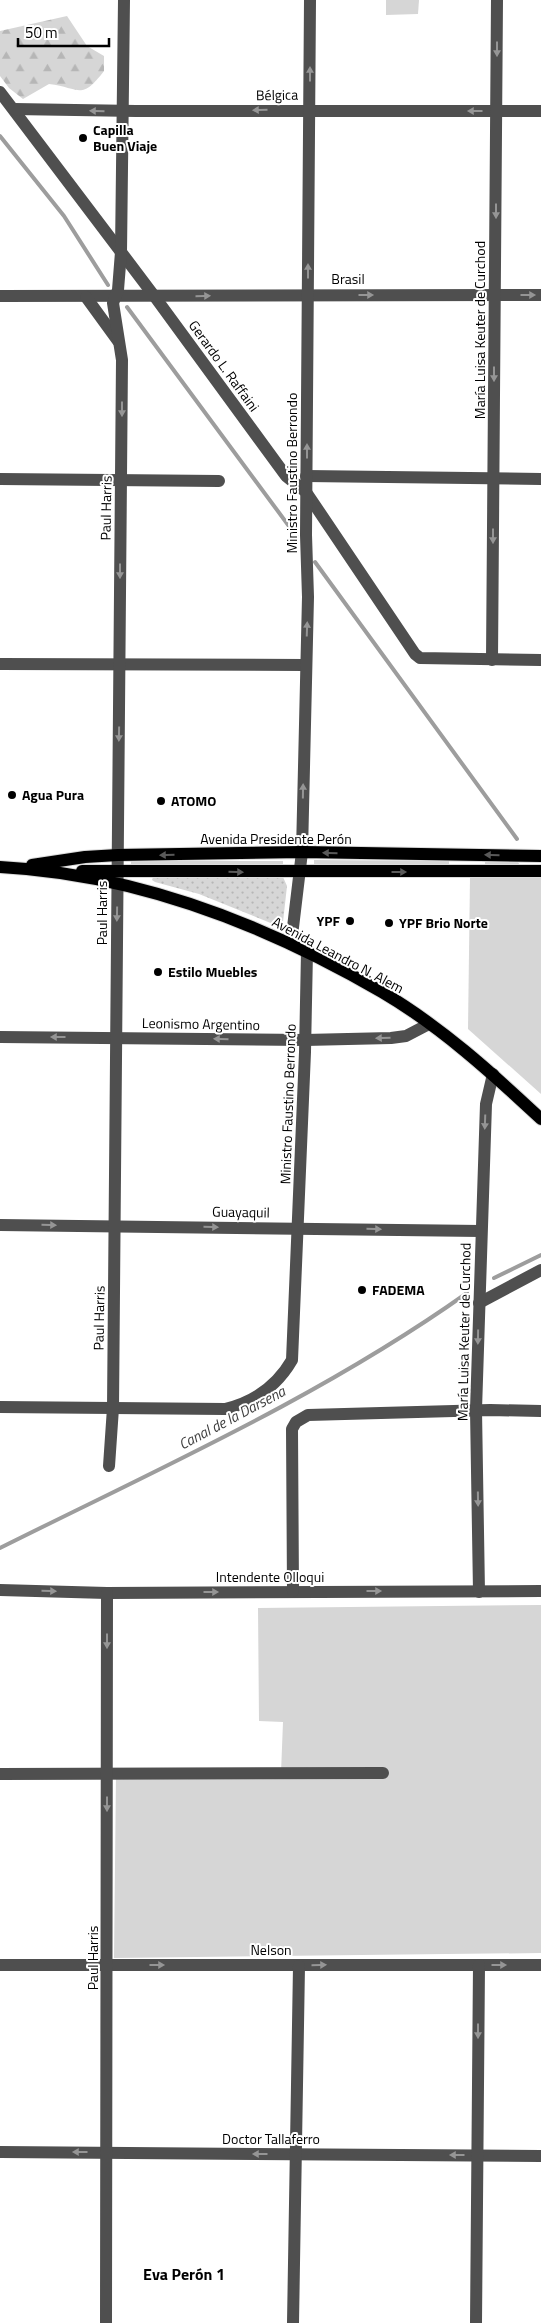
<svg xmlns="http://www.w3.org/2000/svg" width="541" height="2323" viewBox="0 0 541 2323" font-family="'Titillium Web',sans-serif">
<defs>
<pattern id="forest-firs" width="22" height="20" patternUnits="userSpaceOnUse" patternTransform="scale(1.25)"><rect width="22" height="20" fill="#d6d6d6"/><path d="M5 1l3.5 6h-7zM16 11l3.5 6h-7z" fill="#b6b6b6"/></pattern>
<pattern id="park-dots" width="8" height="8" patternUnits="userSpaceOnUse" patternTransform="scale(1.25)"><rect width="8" height="8" fill="#d6d6d6"/><path d="M2 2h.1M6 6h.1" fill="none" stroke="#b6b6b6" stroke-width="1.8" stroke-linecap="round"/></pattern>
</defs>
<rect width="100%" height="100%" fill="#fff"/>
<g fill="#d6d6d6">
<path d="M386,0h33l-1,14 -32,1z"/>
<path d="M314,860l135,1v5l-135,-1z"/>
<rect x="131" y="861" width="152" height="5"/>
<path d="M517,861l3,4 -35,1v-4z"/>
<path d="M470,877h71v217l-73,-65z"/>
<path d="M541,1605v348l-427,5 2,-184 165,-1 2,-51 -24,-1 -1,-113z"/>
</g>
<path fill="url(#forest-firs)" d="M67,16l20,30 17,10v15c-23,30 -23,17 -55,13l-26,15 -14,-11 -9,-12v-45z"/>
<path fill="url(#park-dots)" d="M153,877h130l4,9 -4,36 -5,4 -79,-32 -44,-12 -3,-2z"/>
<g fill="none" stroke-linecap="round" stroke-linejoin="round">
<g stroke="#9d9d9d" stroke-width="4">
<path d="M0,136l64,80 44,69"/>
<path d="M127,307l170,230"/>
<path d="M315,562l202,277"/>
<path d="M494,1278l47,-23"/>
<path d="M0,1548c158,-79 322,-152 467,-255"/>
</g>
<defs>
<g id="major">
<path d="M32,865l53,-8 33,-2 184,-3 239,4"/>
<path d="M0,867c135,7 265,57 382,125 58,34 110,81 159,127"/>
<path d="M82,871h459"/>
</g>
</defs>
<use href="#major" stroke="#dbdbdb" stroke-width="14"/>
<g stroke="#4f4f4f" stroke-width="12">
<path d="M0,92l155,205 131,179 20,16 109,162 5,4 121,2"/>
<path d="M14,109l122,2h405"/>
<path d="M0,296l541,-1"/>
<path d="M86,297l32,44"/>
<path d="M306,476l235,3"/>
<path d="M0,479l219,2"/>
<path d="M492,660l5,-660"/>
<path d="M0,664l305,1"/>
<path d="M291,944l11,-92 6,-255 -2,-62 4,-535"/>
<path d="M0,1037l305,3 86,-2 15,-2 23,-12"/>
<path d="M0,1225l481,6"/>
<path d="M479,1303l62,-33"/>
<path d="M0,1407l225,2c29,-7 52,-23 67,-49l13,-308 2,-100"/>
<path d="M109,1466l4,-58 9,-1048 -9,-57 5,-13 3,-38 3,-252"/>
<path d="M0,1590l107,3 434,-2"/>
<path d="M293,1591l-1,-162 4,-7 12,-7 182,-5 51,1"/>
<path d="M479,1592l-3,-182 10,-306 7,-30"/>
<path d="M0,1774l383,-1"/>
<path d="M0,1965h541"/>
<path d="M0,2152l541,4"/>
<path d="M106,2323l1,-730"/>
<path d="M293,2323l6,-357"/>
<path d="M476,2323l3,-358"/>
</g>
<use href="#major" stroke="#000" stroke-width="12"/>
</g>
<defs><path id="oneway-solid" d="M-6-.8H1V-3.2L6.5 0L1 3.2V.8H-6Z" transform="scale(1.25)"/></defs>
<g fill="#959595">
<use href="#oneway-solid" transform="translate(497 49) rotate(90)"/>
<use href="#oneway-solid" transform="translate(310 74) rotate(-90)"/>
<use href="#oneway-solid" transform="translate(260 110) rotate(179)"/>
<use href="#oneway-solid" transform="translate(97 111) rotate(-179)"/>
<use href="#oneway-solid" transform="translate(475 111) rotate(-180)"/>
<use href="#oneway-solid" transform="translate(496 211) rotate(90)"/>
<use href="#oneway-solid" transform="translate(308 271) rotate(-90)"/>
<use href="#oneway-solid" transform="translate(366 295)"/>
<use href="#oneway-solid" transform="translate(528 295)"/>
<use href="#oneway-solid" transform="translate(203 296) rotate(-1)"/>
<use href="#oneway-solid" transform="translate(494 374) rotate(90)"/>
<use href="#oneway-solid" transform="translate(122 409) rotate(90)"/>
<use href="#oneway-solid" transform="translate(307 451) rotate(-90)"/>
<use href="#oneway-solid" transform="translate(493 536) rotate(90)"/>
<use href="#oneway-solid" transform="translate(120 571) rotate(90)"/>
<use href="#oneway-solid" transform="translate(307 629) rotate(-88)"/>
<use href="#oneway-solid" transform="translate(119 734) rotate(91)"/>
<use href="#oneway-solid" transform="translate(303 791) rotate(-89)"/>
<use href="#oneway-solid" transform="translate(117 914) rotate(91)"/>
<use href="#oneway-solid" transform="translate(58 1037) rotate(-180)"/>
<use href="#oneway-solid" transform="translate(383 1038) rotate(178)"/>
<use href="#oneway-solid" transform="translate(221 1039) rotate(-179)"/>
<use href="#oneway-solid" transform="translate(485 1122) rotate(92)"/>
<use href="#oneway-solid" transform="translate(49 1225) rotate(1)"/>
<use href="#oneway-solid" transform="translate(211 1227) rotate(1)"/>
<use href="#oneway-solid" transform="translate(374 1229) rotate(1)"/>
<use href="#oneway-solid" transform="translate(478 1337) rotate(91)"/>
<use href="#oneway-solid" transform="translate(478 1499) rotate(89)"/>
<use href="#oneway-solid" transform="translate(49 1591) rotate(1)"/>
<use href="#oneway-solid" transform="translate(374 1591)"/>
<use href="#oneway-solid" transform="translate(211 1592)"/>
<use href="#oneway-solid" transform="translate(107 1641) rotate(90)"/>
<use href="#oneway-solid" transform="translate(107 1804) rotate(90)"/>
<use href="#oneway-solid" transform="translate(157 1965)"/>
<use href="#oneway-solid" transform="translate(319 1965) rotate(-1)"/>
<use href="#oneway-solid" transform="translate(499 1965)"/>
<use href="#oneway-solid" transform="translate(478 2031) rotate(90)"/>
<use href="#oneway-solid" transform="translate(80 2152) rotate(-180)"/>
<use href="#oneway-solid" transform="translate(260 2154) rotate(-180)"/>
<use href="#oneway-solid" transform="translate(457 2155) rotate(-180)"/>
</g>
<g fill="#595959">
<use href="#oneway-solid" transform="translate(330 853) rotate(-179)"/>
<use href="#oneway-solid" transform="translate(167 855) rotate(179)"/>
<use href="#oneway-solid" transform="translate(492 855) rotate(-179)"/>
<use href="#oneway-solid" transform="translate(236 872) rotate(1)"/>
<use href="#oneway-solid" transform="translate(399 872)"/>
</g>
<g fill="#000" stroke="#fff" stroke-width="2">
<circle cx="83" cy="138" r="5"/>
<circle cx="12" cy="795" r="5"/>
<circle cx="161" cy="801" r="5"/>
<circle cx="350" cy="921" r="5"/>
<circle cx="389" cy="923" r="5"/>
<circle cx="158" cy="972" r="5"/>
<circle cx="362" cy="1290" r="5"/>
</g>
<g text-anchor="middle" stroke-width="4" stroke-linejoin="round" paint-order="stroke">
<g font-size="14" fill="#000" stroke="#fff">
<text transform="translate(277 95) rotate(-1)" y="5">Bélgica</text>
<text x="348" y="284">Brasil</text>
<text transform="translate(480 330) rotate(-90)" y="5">María Luisa Keuter de Curchod</text>
<text transform="translate(224 366) rotate(54)" y="5">Gerardo L. Raffaini</text>
<text transform="translate(292 473) rotate(-90)" y="5">Ministro Faustino Berrondo</text>
<text transform="translate(106 508) rotate(-89)" y="5">Paul Harris</text>
<text x="276" y="844">Avenida Presidente Perón</text>
<text transform="translate(102 913) rotate(-90)" y="5">Paul Harris</text>
<text transform="translate(338 955) rotate(28)" y="5">Avenida Leandro N. Alem</text>
<text transform="translate(201 1024) rotate(1)" y="5">Leonismo Argentino</text>
<text transform="translate(288 1104) rotate(-88)" y="5">Ministro Faustino Berrondo</text>
<text transform="translate(241 1212) rotate(1)" y="5">Guayaquil</text>
<text transform="translate(99 1318) rotate(-89)" y="5">Paul Harris</text>
<text transform="translate(464 1332) rotate(-89)" y="5">María Luisa Keuter de Curchod</text>
<text x="270" y="1582">Intendente Olloqui</text>
<text x="271" y="1955">Nelson</text>
<text transform="translate(93 1958) rotate(-90)" y="5">Paul Harris</text>
<text x="271" y="2144">Doctor Tallaferro</text>
</g>
<g font-size="14" font-weight="bold" fill="#000" stroke="#fff" text-anchor="start">
<text x="93" y="135">Capilla<tspan x="93" dy="16">Buen Viaje</tspan></text>
<text x="22" y="800">Agua Pura</text>
<text x="171" y="806">ATOMO</text>
<text x="340" y="926" text-anchor="end">YPF</text>
<text x="399" y="928">YPF Brio Norte</text>
<text x="168" y="977">Estilo Muebles</text>
<text x="372" y="1295">FADEMA</text>
</g>
<g font-size="15" font-style="italic" fill="#3e3e3e" stroke="#fff">
<text transform="translate(232 1418) rotate(-28)" y="5">Canal de la Darsena</text>
</g>
<g font-size="16" font-weight="bold" fill="#000" stroke="#fff">
<text x="184" y="2280">Eva Perón 1</text>
</g>
</g>
<path d="M18 38v8h91v-8" fill="none" stroke="#000000" stroke-width="2.5"/>
<text x="25" y="38" font-size="15" fill="#000000" stroke="#ffffff" stroke-width="4" paint-order="stroke">50 m</text>
</svg>
